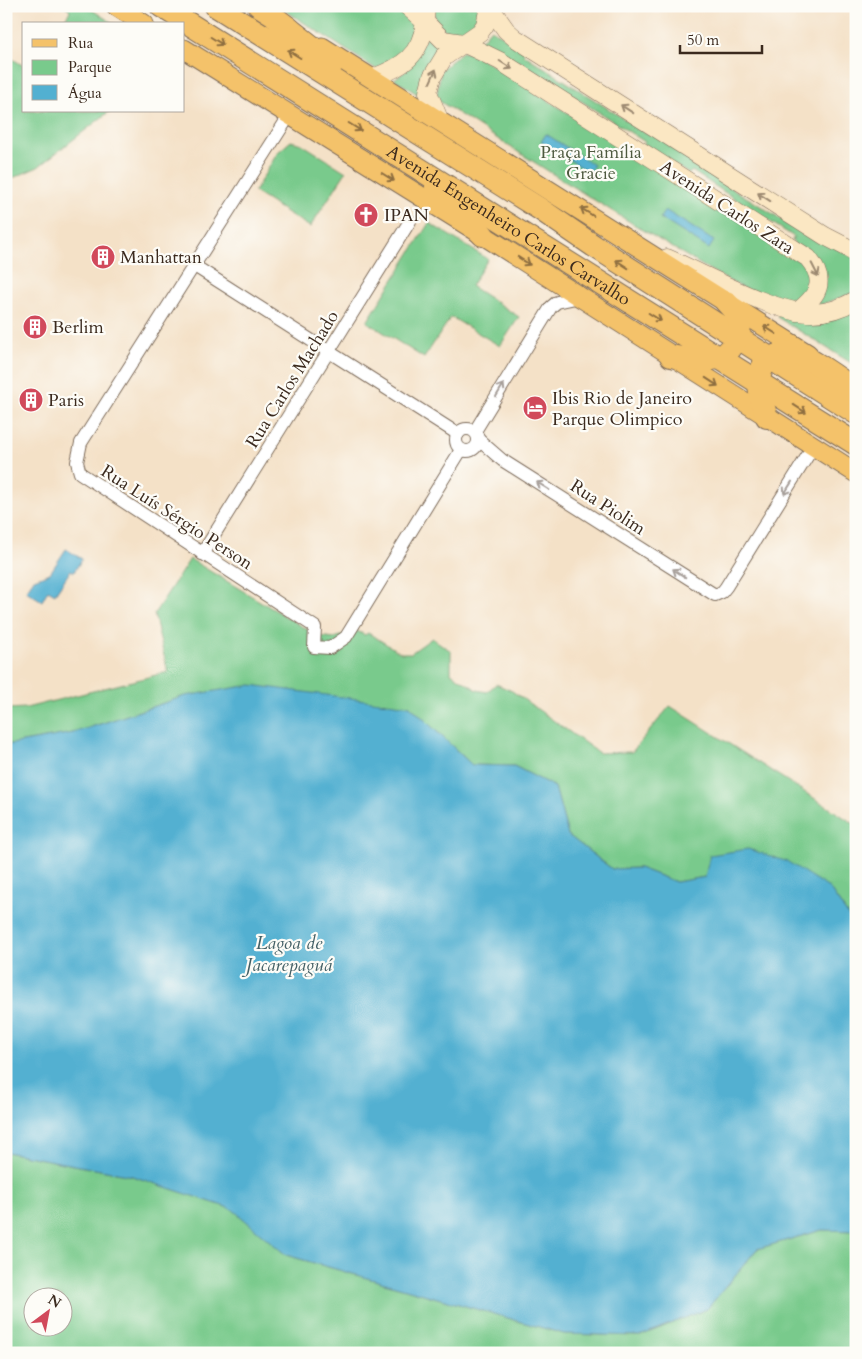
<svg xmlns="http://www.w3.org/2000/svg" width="862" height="1359" viewBox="0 0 862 1359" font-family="Cardo,serif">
<rect width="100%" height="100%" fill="#fdfcf7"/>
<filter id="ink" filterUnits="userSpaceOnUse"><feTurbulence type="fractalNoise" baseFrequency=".02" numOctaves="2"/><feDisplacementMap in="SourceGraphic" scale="10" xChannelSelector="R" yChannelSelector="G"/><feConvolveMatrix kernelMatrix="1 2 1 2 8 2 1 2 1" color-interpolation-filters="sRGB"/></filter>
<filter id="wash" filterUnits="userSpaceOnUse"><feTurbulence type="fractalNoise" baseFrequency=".0096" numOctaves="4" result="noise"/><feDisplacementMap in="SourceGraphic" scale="20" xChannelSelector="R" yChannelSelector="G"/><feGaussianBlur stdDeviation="1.12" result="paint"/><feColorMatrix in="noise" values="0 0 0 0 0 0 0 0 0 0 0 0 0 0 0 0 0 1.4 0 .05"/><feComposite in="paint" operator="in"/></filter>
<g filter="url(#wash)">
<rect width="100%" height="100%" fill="#f4e1c7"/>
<g fill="#79ca8c" stroke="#5a7a55" fill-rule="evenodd">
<path d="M65,6h21l28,18h-52l8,-13z"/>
<path d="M278,6h123l14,16 -2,15 -6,14 -31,18z"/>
<path d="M432,6h50c2,33 -45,41 -50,0z"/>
<path d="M491,29l34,21 -2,4 126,81 3,-3 46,29 -3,4 105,66 3,-4 53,33v32l-42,15 8,-11 -30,-56 2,-3 -102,-66 -3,3 -46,-29 2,-3 -126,-81 -3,3 -36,-22z"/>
<path d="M427,35l19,12c-15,15 -26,28 -24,50l-28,-18 12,-8z"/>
<path d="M462,52l11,1 331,209 8,12c-2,14 -7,28 -24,28 -28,0 -78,-32 -103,-47 -85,-50 -167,-103 -249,-156l5,-29z"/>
<path d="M6,55l18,11v45h86l-72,56 -32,14z"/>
<path d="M291,141l11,3 44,28 -36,55 -56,-35 24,-40z"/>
<path d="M429,223l59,36 -17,27 48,31 -19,29 -49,-29 -27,41 -57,-36z"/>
<path d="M856,307v59l-79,-49 1,-2z"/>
<path d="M190,559l128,77 17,2 20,-8 10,5 3,-2 33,20h10l21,-15 19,13v22l26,17 10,2 9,-8 16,7 87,62 33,-1 38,-46 186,119v102l-27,-39 -124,-11 -29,5 -37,-14 -27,1 -44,-34 -13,-48 -41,-21 -42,-1 -62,-59 -225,-10 -112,37 -67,12v-36l20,-1 142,-36 -14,-58z"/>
<path d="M6,1152l126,24 101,33 53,46 278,79 76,2 67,-27 50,-60 65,-19 34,1v122h-850zM32,1296h30v30h-30z"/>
</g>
<g fill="#52b0d1" stroke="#466d78">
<path d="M546,134l48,31 -5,7 -48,-30z"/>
<path d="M665,210l49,31 -5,8 -49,-31z"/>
<path d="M66,549l16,10 -8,13 -3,-2 -16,24 -7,-4 -6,11 -16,-10 8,-12 16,-6z"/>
<path d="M251,685l159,21 62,59 42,1 41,21 13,48 44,34 27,-1 37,14 29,-5 5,-22 38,-6 40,13 41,26 27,39v304l-34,-1 -65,19 -50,60 -67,27 -76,-2 -278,-79 -54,-46 -100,-33 -126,-24v-407l67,-12 112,-37z"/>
</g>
</g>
<g filter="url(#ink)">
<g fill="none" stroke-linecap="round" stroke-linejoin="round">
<defs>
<g id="street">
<path d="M289,116l-208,327 -4,19 3,11 235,154 -1,20 16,1 16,-11 115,-187"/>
<path d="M193,265l265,169"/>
<circle cx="467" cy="440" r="11"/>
<path d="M475,431l76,-124 6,-5 23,-5"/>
<path d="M479,440l23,20 213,135 7,-3 4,-5 87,-140"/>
<path d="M202,554l208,-333"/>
</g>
<g id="secondary">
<path d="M426,6l-1,16 18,18 20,3 37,18 308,197c19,23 11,37 -11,54"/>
<path d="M489,6l17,24 9,8 310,198 31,16"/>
<path d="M373,78c29,-11 48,-22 52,-56l-18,-16"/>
<path d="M439,119l-11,-27 4,-15 12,-20 36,-25 5,-7 4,-19"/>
<path d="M667,258c38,16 106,55 145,55 17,0 30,-5 44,-13"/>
</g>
<g id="primary">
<path d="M116,6l28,18"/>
<path d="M257,6l33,21"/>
<path d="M322,47l486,307"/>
<path d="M184,49l299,186 373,238"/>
</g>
<g id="highway">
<path id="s1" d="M161,6l695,438"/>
<path d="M216,6l324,203 54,37 262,167"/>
<path d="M278,20l55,43"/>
<path d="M436,187l47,48"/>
<path d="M671,356c15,3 31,6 46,2 13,-4 26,-23 22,-37 -1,-8 -8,-13 -13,-19"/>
<path d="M767,417c-7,-19 -16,-48 6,-60 8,-4 14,-6 23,-3 16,4 44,26 60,36"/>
</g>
</defs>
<use href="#street" stroke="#7c6a59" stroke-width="14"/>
<use href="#secondary" stroke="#7c6a59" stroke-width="19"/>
<use href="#primary" stroke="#7c6a59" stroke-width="21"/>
<use href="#highway" stroke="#7c6a59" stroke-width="24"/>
<use href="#street" stroke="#fff" stroke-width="12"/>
<use href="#secondary" stroke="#fbe7c3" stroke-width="18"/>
<use href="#primary" stroke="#f4c26a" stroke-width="19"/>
<use href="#highway" stroke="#f4c26a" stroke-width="22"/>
</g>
<defs><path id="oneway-shaft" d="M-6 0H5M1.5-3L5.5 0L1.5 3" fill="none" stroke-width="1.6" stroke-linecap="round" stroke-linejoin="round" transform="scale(1.25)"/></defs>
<g stroke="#8e6e40">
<use href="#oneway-shaft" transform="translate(217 41) rotate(32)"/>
<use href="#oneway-shaft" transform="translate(294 54) rotate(-148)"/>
<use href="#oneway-shaft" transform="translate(355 127) rotate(32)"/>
<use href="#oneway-shaft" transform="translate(388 177) rotate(32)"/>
<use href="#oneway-shaft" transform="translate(587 212) rotate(-148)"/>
<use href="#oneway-shaft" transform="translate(524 261) rotate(33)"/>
<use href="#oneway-shaft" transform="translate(622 264) rotate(-147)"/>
<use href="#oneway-shaft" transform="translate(655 317) rotate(32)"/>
<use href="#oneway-shaft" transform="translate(770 330) rotate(-148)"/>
<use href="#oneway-shaft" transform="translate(712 382) rotate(33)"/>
<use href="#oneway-shaft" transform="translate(800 409) rotate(33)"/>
</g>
<g stroke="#9b8870">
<use href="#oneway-shaft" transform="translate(506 65) rotate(32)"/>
<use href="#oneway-shaft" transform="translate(433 76) rotate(-66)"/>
<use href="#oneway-shaft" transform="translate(627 109) rotate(-147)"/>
<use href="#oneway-shaft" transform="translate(764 197) rotate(-147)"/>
<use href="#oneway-shaft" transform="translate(815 270) rotate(63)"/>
</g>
<g stroke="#a79f9a">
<use href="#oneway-shaft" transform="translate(500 390) rotate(-59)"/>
<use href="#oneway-shaft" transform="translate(543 486) rotate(-148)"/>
<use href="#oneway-shaft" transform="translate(788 488) rotate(122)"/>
<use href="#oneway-shaft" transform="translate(679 573) rotate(-147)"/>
</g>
</g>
<defs>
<symbol id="church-disc" viewBox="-11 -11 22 22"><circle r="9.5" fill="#d1495b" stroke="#fdfcf7"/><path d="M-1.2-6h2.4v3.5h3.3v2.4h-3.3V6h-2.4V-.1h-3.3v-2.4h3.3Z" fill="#fff"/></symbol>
<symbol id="building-disc" viewBox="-11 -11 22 22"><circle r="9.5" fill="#d1495b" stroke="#fdfcf7"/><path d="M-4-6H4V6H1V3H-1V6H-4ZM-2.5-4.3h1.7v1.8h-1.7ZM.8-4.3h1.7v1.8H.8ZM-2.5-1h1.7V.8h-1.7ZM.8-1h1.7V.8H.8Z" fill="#fff"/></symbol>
<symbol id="hotel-disc" viewBox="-11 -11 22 22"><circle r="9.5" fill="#d1495b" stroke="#fdfcf7"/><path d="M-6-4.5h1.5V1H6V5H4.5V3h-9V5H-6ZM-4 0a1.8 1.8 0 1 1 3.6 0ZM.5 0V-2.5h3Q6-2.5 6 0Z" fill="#fff"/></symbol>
</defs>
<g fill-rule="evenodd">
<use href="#church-disc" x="352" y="201" width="28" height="28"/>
<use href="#building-disc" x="89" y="243" width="28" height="28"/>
<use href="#building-disc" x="21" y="313" width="28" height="28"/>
<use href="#building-disc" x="17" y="386" width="28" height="28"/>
<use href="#hotel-disc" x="521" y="394" width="28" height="28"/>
</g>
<g text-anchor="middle" stroke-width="4.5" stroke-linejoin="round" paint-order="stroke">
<g font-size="18" fill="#4e5a3f" stroke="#fdfcf7">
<text x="591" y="158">Praça Família<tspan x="591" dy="21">Gracie</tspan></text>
</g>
<g font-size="18" fill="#3b2a1e" stroke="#fdfcf7">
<text transform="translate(727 207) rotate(33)" y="6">Avenida Carlos Zara</text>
<text dy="6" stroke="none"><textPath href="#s1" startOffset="411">Avenida Engenheiro Carlos Carvalho</textPath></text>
<text transform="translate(292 379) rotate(-58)" y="6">Rua Carlos Machado</text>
<text transform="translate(608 507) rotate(33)" y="6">Rua Piolim</text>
<text transform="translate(177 517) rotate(33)" y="6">Rua Luís Sérgio Person</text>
</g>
<g font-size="18" fill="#3b2a1e" stroke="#fdfcf7" text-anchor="start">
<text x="384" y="221">IPAN</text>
<text x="120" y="263">Manhattan</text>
<text x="52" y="333">Berlim</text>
<text x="552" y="404">Ibis Rio de Janeiro<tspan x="552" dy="21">Parque Olimpico</tspan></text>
<text x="48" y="406">Paris</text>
</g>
<g font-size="19" font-style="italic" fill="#446066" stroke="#fdfcf7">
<text x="289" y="949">Lagoa de<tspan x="289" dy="22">Jacarepaguá</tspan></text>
</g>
</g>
<rect width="862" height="1359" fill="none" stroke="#fdfcf7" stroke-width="25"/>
<rect x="22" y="22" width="162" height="90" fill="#fdfcf7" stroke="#afa8a0"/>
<rect x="32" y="39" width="25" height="8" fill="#f4c26a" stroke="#afa8a0"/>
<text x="68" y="48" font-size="15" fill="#3b2a1e">Rua</text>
<rect x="32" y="60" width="25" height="15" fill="#79ca8c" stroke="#afa8a0"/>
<text x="68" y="72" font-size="15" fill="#3b2a1e">Parque</text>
<rect x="32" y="85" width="25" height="15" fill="#52b0d1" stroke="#afa8a0"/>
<text x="68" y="98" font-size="15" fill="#3b2a1e">Água</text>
<g transform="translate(48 1312) rotate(32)"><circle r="24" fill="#fdfcf7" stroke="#afa8a0"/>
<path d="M0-4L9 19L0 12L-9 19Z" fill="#d1495b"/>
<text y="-8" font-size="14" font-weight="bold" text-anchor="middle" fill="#3b2a1e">N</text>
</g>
<path d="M680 45v8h82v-8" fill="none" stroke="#3b2a1e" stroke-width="2.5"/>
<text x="687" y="45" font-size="15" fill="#3b2a1e" stroke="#fdfcf7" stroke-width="4" paint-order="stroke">50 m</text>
</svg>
